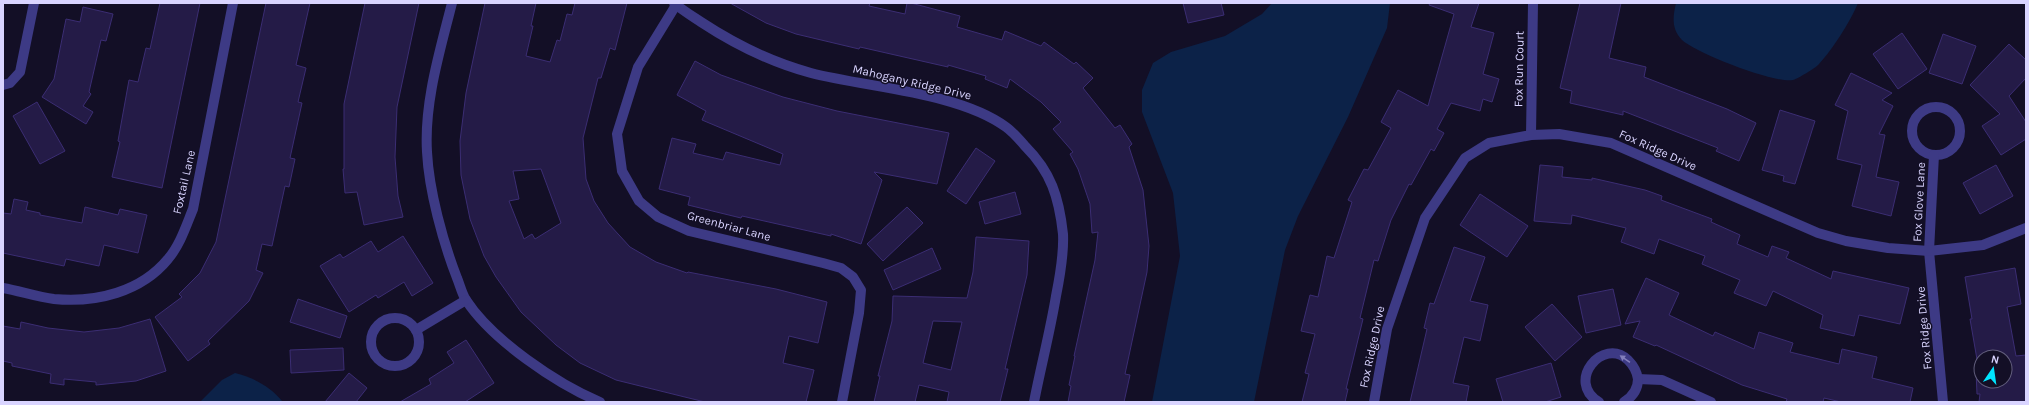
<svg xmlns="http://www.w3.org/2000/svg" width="2029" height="405" viewBox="0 0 2029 405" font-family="Karla,sans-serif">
<rect width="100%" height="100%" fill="#130f26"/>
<g fill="#0c2248">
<path d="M1272,3h118l-3,25 -39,89 -50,99 -13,34 -31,152h-102l28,-146 -7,-63 -31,-81v-22l11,-27 18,-11 54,-16 37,-22z"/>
<path d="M1676,3h182c-8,19 -25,46 -39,61 -3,4 -22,15 -26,16 -18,4 -97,-27 -111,-40 -11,-11 -9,-24 -6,-37z"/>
<path d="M235,373c19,5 35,13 48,29h-83l22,-22z"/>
</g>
<g fill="#241b47" stroke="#3b2d73" fill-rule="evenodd">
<path d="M160,3h40l-38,185 -50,-11 8,-35 -2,-1 11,-61 9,2 8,-34 4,1z"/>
<path d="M266,3h44l-14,62 10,3 -8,34 4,1 -12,55 5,1 -6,28 -4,-1 -13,60 -10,-2 -6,26 7,3 -14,28 -41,40 2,3 -22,17 -33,-44 27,-20 -3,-3 21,-21 16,-31z"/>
<path d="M365,3h54l-22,104 -2,50 3,39 5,21 -39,8 -7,-33 -12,1 -2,-24h1v-65z"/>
<path d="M485,3h51l-5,23h2l-7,30 24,6 7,-22 3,1 7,-27 5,1 3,-12h52l-12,47 -5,-2 -9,30h-3l-15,60 3,41 8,22 14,22 22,24 26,15 31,11 1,-1 88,17 51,13 -9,41 -29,-7 -6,27 31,7 -8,32h-101l-89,-22 -36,-17 -24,-18 -35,-33 -25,-35 -12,-21 -14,-37 -9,-44 -1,-34 6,-48zM541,169l20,54 -26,16 -3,-5 -8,5 -15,-38 10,-2 -6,-28z"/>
<path d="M730,3h140l-1,3 36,8 2,-11h4l49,13 -3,11 45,13 3,-9 36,15 3,-4 30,22 2,-2 17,16 -10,10 32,40 5,-3 12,19 -3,3 14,43 6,56 -2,26 -22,102 5,1 -6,27h-56l3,-16 -2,-1 6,-29h-1l21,-96 3,-28 -6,1 -2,-29 -12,-35 -8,-15 3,-2 -20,-23 8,-7 -20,-20 -31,-23 -3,9 -22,-9 1,-3 -38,-11v2l-88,-20 -1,2 -63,-15 -30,-11z"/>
<path d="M1183,3h38l3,12 -36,8z"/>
<path d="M1430,3h49l-8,24 23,6 -11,41 16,5 -7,23 -9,-3 -3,12 -29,-8 -14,26 7,4 -10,18 -3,-2 -20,36 -2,-1 -18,36 -13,41 -4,-1 -14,58 3,1 -17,70h2l-3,13h-43l7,-28 -4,-1 10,-39 -14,-3 9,-36 8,2 9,-41 7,2 18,-56 -4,-2 16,-31 4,1 23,-42 -10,-6 17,-32 30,16 26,-92 -25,-9z"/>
<path d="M1580,3h41l-12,55 37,9 -2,10 83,32 29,14 -17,38 -23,-10 2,-3 -95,-37v4l-53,-12 2,-12 -12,-3z"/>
<path d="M83,7l30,7 -7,27 -5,-1 -12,52 2,2 -8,12 10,6 -7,12 -44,-27 12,-18 12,-60 14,3z"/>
<path d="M1902,33l25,36 -29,20 -25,-35z"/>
<path d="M1943,34l33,12 -14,38 -33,-11z"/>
<path d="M2009,44l17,16v18l-17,18 17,26v17l-25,16 -19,-29 18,-12 -30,-29z"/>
<path d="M695,61l26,14 62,22 54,14 112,22 -12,51 -63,-12 8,8 -21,64 -30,-10v2l-89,-20 -1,2 -53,-13 2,-8 -31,-8 13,-51 24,6 -3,9 30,7 3,-8 54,13 3,-11 -81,-34 4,-9 -29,-16z"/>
<path d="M1851,73l41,20 -10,7 11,6 -14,28 6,1 -9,42 23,5 -8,34 -39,-10 10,-41 -25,-6 11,-48 -13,-6z"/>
<path d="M37,102l28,49 -25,13 -27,-48z"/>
<path d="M1780,110l35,11 -20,63 -12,-3 1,-5 -22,-6z"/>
<path d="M976,148l19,13 -29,43 -19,-13z"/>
<path d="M1540,165l23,2 -1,10 30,3v-2l53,12 17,6 -1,4 51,19 -1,3 29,13 -3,9 31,13 4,-11 17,6 -3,6 45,21 2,-8 76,17 -9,36 -41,-9 -5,21 -34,-8 3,-13 -50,-24 -7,15 -32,-13 6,-13 -38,-16 3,-8 -46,-17 -5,15 -33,-12 5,-14 -54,-13 -1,9 -37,-3z"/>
<path d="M1996,165l17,31 -33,18 -17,-31z"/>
<path d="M1015,192l6,22 -36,10 -6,-22z"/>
<path d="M1480,194l48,32 -21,31 -47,-32z"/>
<path d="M14,199l14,3 -2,8 14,3v2l42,8 3,-16 33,8 2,-6 27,6 -9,38 -34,-8 -5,21 -33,-7 -2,7 -61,-13v-40l8,1z"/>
<path d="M907,207l16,16 -40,38 -16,-17z"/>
<path d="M403,236l30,47 -21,13 -8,-14 -26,16 -2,-3 -27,17 -29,-46 20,-12 3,4 28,-17 7,11z"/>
<path d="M976,237l53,4 -2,34 -22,94h3l-8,33h-53l2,-10 -30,-7 -4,17h-41l6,-26h-2l14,-55 1,-25 74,2 6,-26zM933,321l29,1 -11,48 -28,-7z"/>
<path d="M1454,247l31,10 -15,44 18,4 -8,36 -16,-4 -11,46 16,3 -3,16h-56l17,-73 -3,-1 6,-25 4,1z"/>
<path d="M932,248l9,21 -48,21 -9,-20z"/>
<path d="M2015,268l6,36 -14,3 9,49 10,-1v47h-47l1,-8h-3l-1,-23h3l-9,-52h2l-7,-42zM1981,357h24v24h-24z"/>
<path d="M1646,278l33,15 -10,22 44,21 2,-4 39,17 5,-17 34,11 -3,9 49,12 3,-15 35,8 -5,21 41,10 -3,14h-69l-17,-4 -1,4h-37l1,-3 -45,-14 -86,-40 -1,1 -22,-9 7,-16 -15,3z"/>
<path d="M1613,289l8,36 -35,8 -8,-37z"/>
<path d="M298,299l49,17 -7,22 -50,-16z"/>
<path d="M1552,304l30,33 -27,24 -30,-34z"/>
<path d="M150,319l16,52 -30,10 -40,4v-3l-32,-3v6l-14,-2 1,-9 -39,-8v-3l-9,-2v-35l17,3 1,-7 27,6 36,4 35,-4z"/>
<path d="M466,340l28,43 -29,19h-65l31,-18 -2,-5 25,-16 -7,-11z"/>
<path d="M343,348l1,22 -53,3 -1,-23z"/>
<path d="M1551,363l10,34 -16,5h-42l-7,-23z"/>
<path d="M349,373l18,15 -11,14h-31z"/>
</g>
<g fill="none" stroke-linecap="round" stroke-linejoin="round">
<g stroke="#3d3a85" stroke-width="10">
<path d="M452,3c-12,48 -28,99 -25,149 2,39 16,90 30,126 3,7 5,16 9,22 26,40 91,84 134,102"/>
<path d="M674,3c8,7 18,13 27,19 35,23 69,40 110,51 58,15 147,19 195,54 7,5 13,12 19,19 26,26 34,51 38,88 1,20 -3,42 -7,62 -6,36 -15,70 -22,106"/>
<path d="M676,5l-38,62 -21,67 5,37 17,30 19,16 31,14 134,32 18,5 12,9 8,13 -2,23 -17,89"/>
<path d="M3,85l7,-2 10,-11 14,-69"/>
<circle cx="1936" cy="131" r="24"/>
<path d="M1531,135l2,-132"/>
<path d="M1934,155l-5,96 14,151"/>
<path d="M3,288c17,3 34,9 51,11 42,4 87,-7 114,-40 12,-14 18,-33 25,-50l40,-206"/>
<circle cx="395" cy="342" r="24"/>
<path d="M416,330l50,-30"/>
<path d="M1638,379l24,1 49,22"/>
<path d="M1374,402l13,-73 38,-111 40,-60 24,-15 42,-8 28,-1 52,9 207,90 28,8 42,7 41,3 54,-6 43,-17"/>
<path d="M1599,402c-34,-20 4,-66 29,-42 5,5 9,12 10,19 0,10 -6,18 -14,23"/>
</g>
</g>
<defs><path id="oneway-solid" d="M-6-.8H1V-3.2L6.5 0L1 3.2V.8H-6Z"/></defs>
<use fill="#837fbc" href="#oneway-solid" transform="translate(1625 359) rotate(-146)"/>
<g text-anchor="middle" stroke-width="3" stroke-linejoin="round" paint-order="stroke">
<g font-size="12" fill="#d9d4ff" stroke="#130f26">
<text transform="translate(1519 69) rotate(-89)" y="4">Fox Run Court</text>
<text transform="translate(912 82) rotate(13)" y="4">Mahogany Ridge Drive</text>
<text transform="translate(1658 150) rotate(24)" y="4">Fox Ridge Drive</text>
<text transform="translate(184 182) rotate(-77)" y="4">Foxtail Lane</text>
<text transform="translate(1919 202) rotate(-87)" y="4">Fox Glove Lane</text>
<text transform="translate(729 226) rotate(15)" y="4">Greenbriar Lane</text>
<text transform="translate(1924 328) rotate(-95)" y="4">Fox Ridge Drive</text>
<text transform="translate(1372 347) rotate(-78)" y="4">Fox Ridge Drive</text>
</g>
</g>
<rect width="2029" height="405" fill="none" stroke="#d9d4ff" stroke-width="8"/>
<g transform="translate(1993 369) rotate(13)"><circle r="19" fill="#130f26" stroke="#625e7d"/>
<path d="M0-3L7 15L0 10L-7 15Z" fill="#00e5ff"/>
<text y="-6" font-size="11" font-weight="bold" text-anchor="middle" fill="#d9d4ff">N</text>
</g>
</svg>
